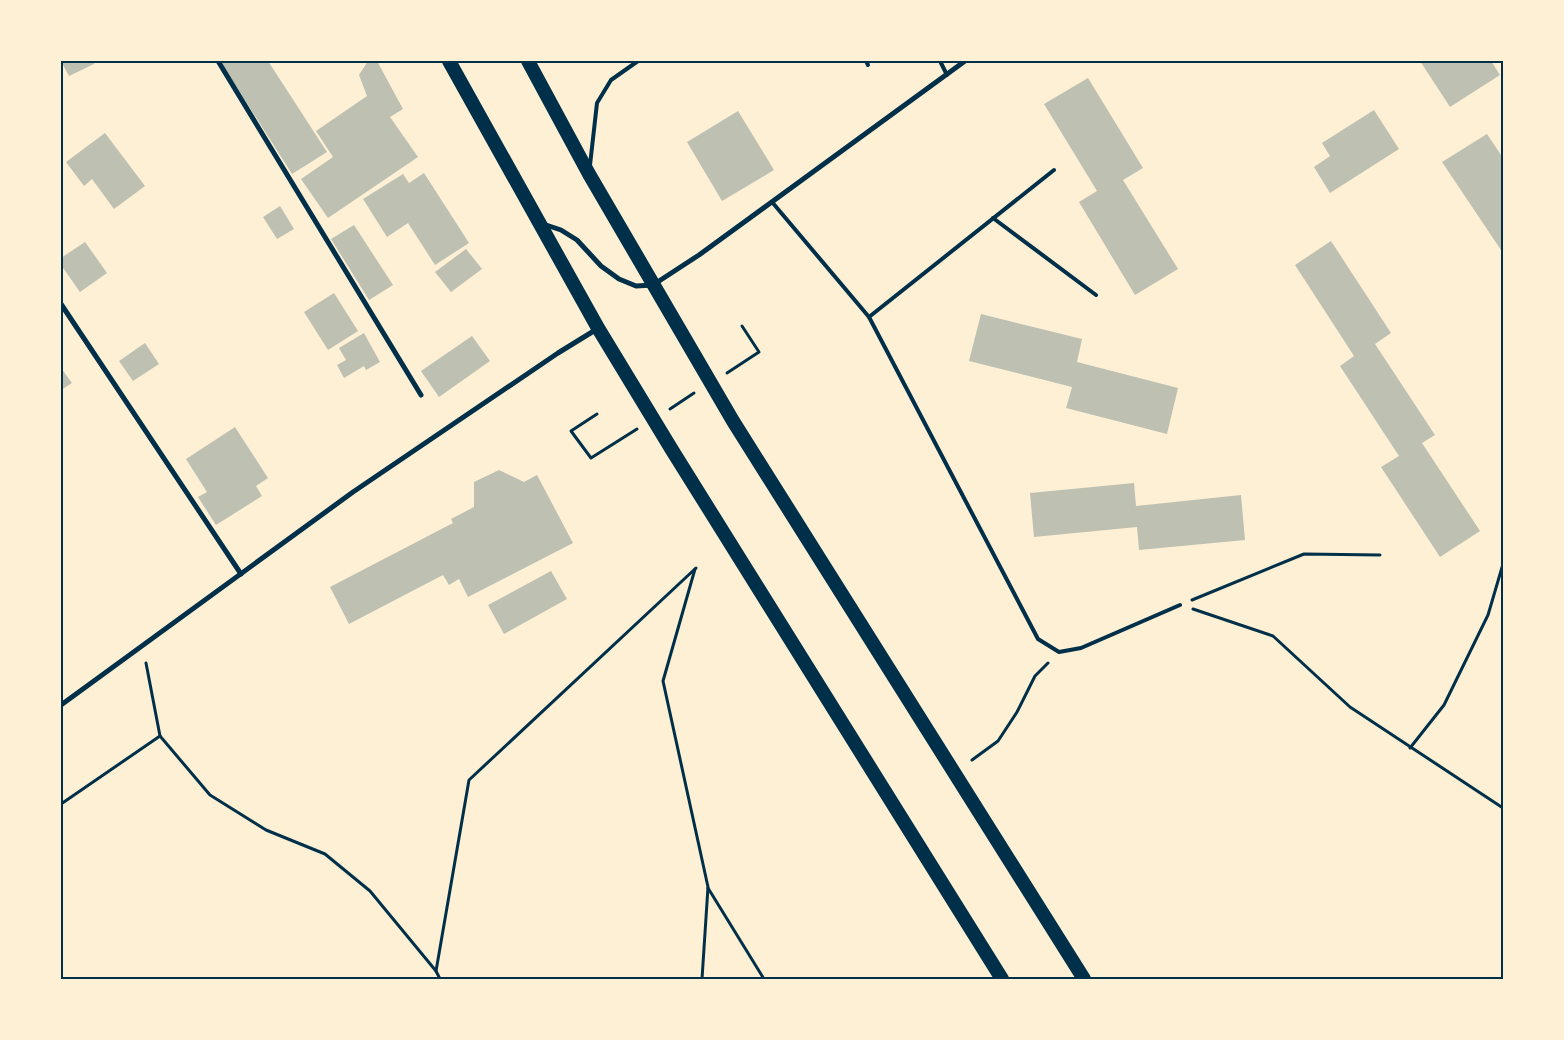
<svg xmlns="http://www.w3.org/2000/svg" width="1564" height="1040" viewBox="0 0 1564 1040" font-family="'Noto Sans',sans-serif">
<rect width="100%" height="100%" fill="#fdf0d5"/>
<g fill="#bec0b2">
<path d="M61,61h32l1,3 -25,12z"/>
<path d="M220,61h48l59,91 -35,22z"/>
<path d="M368,61h9l26,48 -13,8 28,40 -90,61 -27,-39 32,-22 -17,-26 51,-35 -8,-21z"/>
<path d="M1420,61h71l9,14 -50,32z"/>
<path d="M1088,78l55,90 -20,12 55,89 -43,26 -56,-93 18,-11 -53,-87z"/>
<path d="M1374,110l25,39 -69,44 -16,-26 16,-11 -8,-13z"/>
<path d="M738,111l36,59 -52,31 -35,-59z"/>
<path d="M105,133l40,53 -31,23 -22,-30 -8,7 -18,-24z"/>
<path d="M1487,134l16,24v95l-61,-91z"/>
<path d="M424,173l45,70 -34,22 -27,-42 -21,14 -24,-38 40,-25 6,9z"/>
<path d="M280,206l14,23 -17,10 -14,-22z"/>
<path d="M354,225l39,60 -24,15 -38,-61z"/>
<path d="M1331,241l60,92 -16,11 60,91 -13,8 58,88 -40,26 -59,-90 18,-11 -59,-90 14,-10 -59,-91z"/>
<path d="M85,242l22,31 -27,19 -19,-27v-7z"/>
<path d="M466,249l16,20 -31,23 -16,-20z"/>
<path d="M334,293l24,38 -30,19 -24,-38z"/>
<path d="M981,314l101,25 -5,23 101,26 -11,46 -101,-26 6,-21 -103,-26z"/>
<path d="M364,333l16,29 -14,8 -2,-4 -20,12 -7,-13 9,-5 -7,-12z"/>
<path d="M472,336l18,25 -51,36 -18,-26z"/>
<path d="M145,343l14,21 -26,17 -14,-20z"/>
<path d="M61,368l11,15 -11,7z"/>
<path d="M235,427l33,51 -12,8 6,10 -46,29 -18,-28 9,-5 -21,-33z"/>
<path d="M499,470l25,12 13,-7 36,68 -105,54 -9,-18 -10,6 -6,-10 -94,49 -19,-37 123,-64 -2,-4 23,-12v-25z"/>
<path d="M1134,483l2,23 105,-11 4,45 -106,10 -2,-23 -103,10 -4,-44z"/>
<path d="M551,571l16,28 -63,35 -16,-29z"/>
</g>
<g fill="none" stroke-linecap="round" stroke-linejoin="round">
<g stroke="#003049" stroke-width="3">
<path d="M727,373l32,-21 -17,-26"/>
<path d="M670,409l24,-16"/>
<path d="M597,414l-26,17 20,27 46,-29"/>
<path d="M695,569l-32,112 45,206 -6,92"/>
<path d="M1192,600l112,-46 76,1"/>
<path d="M1193,609l80,27 77,71 153,101"/>
<path d="M160,736l50,59 56,35 59,24 45,37 66,80 4,8"/>
<path d="M1410,748l34,-43 44,-90 15,-51"/>
<path d="M972,760l26,-19 19,-29 18,-36 13,-13"/>
<path d="M61,804l99,-68 -14,-73"/>
<path d="M708,888l56,91"/>
<path d="M436,971l33,-191 227,-212"/>
</g>
<g stroke="#003049" stroke-width="4">
<path d="M866,61l2,4"/>
<path d="M940,61l7,14"/>
<path d="M590,165l7,-62 14,-23 27,-19"/>
<path d="M772,202l97,115 169,322 21,13 22,-4 99,-43"/>
<path d="M993,218l103,77"/>
<path d="M869,317l185,-147"/>
</g>
<g stroke="#003049" stroke-width="5">
<path d="M218,61l203,334"/>
<path d="M543,224l18,6 16,10 24,26 18,13 17,7 17,-1 46,-30 266,-194"/>
<path d="M61,304l180,270"/>
<path d="M61,705l292,-213 205,-139 39,-24"/>
</g>
<g stroke="#003049" stroke-width="14">
<path d="M449,61l149,267 74,122 330,529"/>
<path d="M528,61l61,113 144,247 351,558"/>
</g>
</g>
<rect width="1564" height="1040" fill="none" stroke="#fdf0d5" stroke-width="125"/>
<rect x="62" y="62" width="1440" height="916" fill="none" stroke="#003049" stroke-width="2"/>
</svg>
